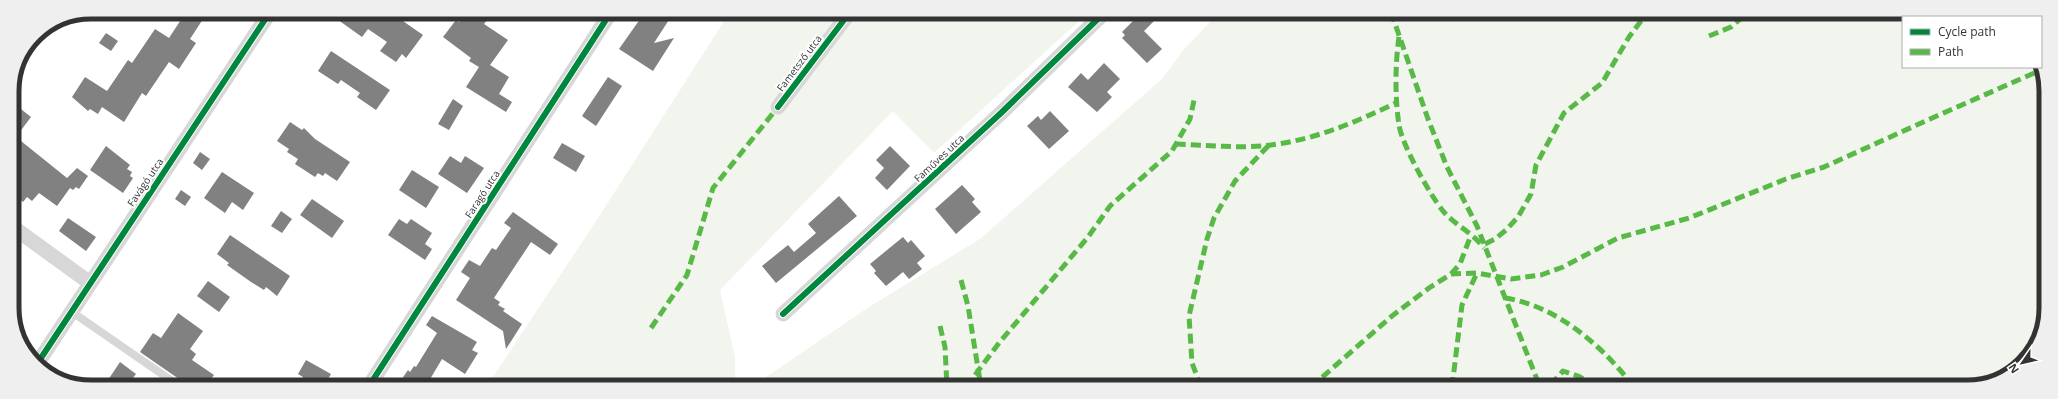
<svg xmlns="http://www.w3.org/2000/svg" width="2058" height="399" viewBox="0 0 2058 399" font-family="'Open Sans',sans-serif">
<rect width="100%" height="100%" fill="#fff"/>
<g fill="#f1f5ed">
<path d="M730,12h359l-155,141 -41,-42 -173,179 15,67v29h-248l111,-168z"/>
<path d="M1220,12h162l7,8 18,-8 570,1 10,4h-84v50h137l4,9 1,242 -26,49 -47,20 -1219,-1 116,-79 111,-68 183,-161 21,-29z"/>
</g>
<g fill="#818181">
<path d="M186,12h16l-3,4 4,3 -13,20 6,4 -17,26 -10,-7 -23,34 -4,-3 -18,29 -22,-15 -4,7 -8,-5 -2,2 -16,-14 13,-20 22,14 21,-31 4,3 23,-34 14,9z"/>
<path d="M327,12h63l33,23 -17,23 -4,-4 -6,8 -16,-11 7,-9 -19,-13 -6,8z"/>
<path d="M467,12h9l11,8 -3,4 24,16 -18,25 19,12 -10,17 13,8 -6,10 -40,-25 13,-20 -10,-6 2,-3 -28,-21 13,-17 3,2z"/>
<path d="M645,12h29l-20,31 20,-5 -21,33 -34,-22z"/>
<path d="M1142,12h4l8,9 -10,10 18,18 -15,14 -25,-25 3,-3 -3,-3z"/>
<path d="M106,33l12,8 -7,10 -12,-8z"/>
<path d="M331,51l59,39 -14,20 -19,-13 3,-4 -19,-13 -3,4 -20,-13z"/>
<path d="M1104,63l16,16 -13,13 5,5 -15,15 -29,-25 13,-14 7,7z"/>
<path d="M608,77l14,9 -26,40 -14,-10z"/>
<path d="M453,99l10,7 -14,24 -11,-6z"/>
<path d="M12,102l19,15 -15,20 51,41 10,-10 11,8 -9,13 -3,-2 -3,3 -3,-2 -13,18 -18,-13 -7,8 -5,-4 -4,5 -10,-8z"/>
<path d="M1050,111l19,20 -20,18 -22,-23 11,-10 3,4z"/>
<path d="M290,122l12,8 2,-2 11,11 35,23 -13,19 -12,-8 -2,3 -5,-3 -3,4 -20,-13 3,-5 -11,-7 2,-3 -12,-8z"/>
<path d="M562,143l23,13 -9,16 -23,-14z"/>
<path d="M106,146l24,19 -3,4 5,3 -2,4 3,2 -10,15 -33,-23z"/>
<path d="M890,146l20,20 -23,24 -12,-12 9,-10 -8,-8z"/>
<path d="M200,152l10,7 -8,11 -9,-7z"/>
<path d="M450,156l11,7 4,-7 19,12 -17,25 -29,-19z"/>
<path d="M412,170l27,17 -13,21 -27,-18z"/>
<path d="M222,172l32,21 -11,17 -11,-8 -7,11 -21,-15z"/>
<path d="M962,185l13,14 -3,3 9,10 -25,22 -21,-25z"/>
<path d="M181,190l10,7 -6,9 -10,-7z"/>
<path d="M839,196l18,20 -81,67 -14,-17 26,-21 6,7 22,-19 -8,-9z"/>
<path d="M312,199l32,22 -12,17 -32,-23z"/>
<path d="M281,211l11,8 -10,14 -11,-7z"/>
<path d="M513,212l45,32 -8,11 -19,-13 -37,56 6,4 -2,3 7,4 -2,2 19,13 -16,25 -3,-18 -47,-31 14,-22 -9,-6 8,-12 11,6 12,-18 4,2 15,-22 -7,-5z"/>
<path d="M68,218l28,19 -10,14 -27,-20z"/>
<path d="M399,219l8,5 4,-5 21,14 -7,11 7,5 -7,11 -37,-25z"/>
<path d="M230,235l60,41 -13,20 -11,-9 -2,3 -13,-8 -24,-17 2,-2 -12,-9z"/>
<path d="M903,237l5,6 3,-3 14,16 -8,7 5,6 -13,10 -6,-7 -17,14 -12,-13 2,-2 -6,-7z"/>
<path d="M208,281l22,16 -11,15 -22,-16z"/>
<path d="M178,313l25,18 -13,18 6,5 -4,6 22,15 -8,11h-17l-49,-34 13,-19 8,5z"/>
<path d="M432,316l45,26 -5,8 6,3 -13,21 -23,-15 -16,27h-29l11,-16 2,2 4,-6 2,1 21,-34 -11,-8z"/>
<path d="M306,360l25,14 -7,12h-18l-7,-3 4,-6 -5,-3z"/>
<path d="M120,362l16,12 -9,12h-23z"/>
</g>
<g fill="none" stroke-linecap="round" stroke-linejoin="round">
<path stroke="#d7d7d7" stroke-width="8" d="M72,312l100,69"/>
<g stroke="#d7d7d7" stroke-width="15">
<path d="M778,107l72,-95"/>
<path d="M13,227l77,56"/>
<path d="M783,314l218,-201 104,-101"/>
<path d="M37,364l233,-352"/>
<path d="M369,386l242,-374"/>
</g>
<g stroke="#58b947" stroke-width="5" stroke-dasharray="10 5" stroke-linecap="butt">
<path d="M1391,12l37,107 19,48 30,59 63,161"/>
<path d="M1709,36l22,-9 16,-14"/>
<path d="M1399,37c-4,27 -4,62 0,88 3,20 31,70 44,86 12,14 30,22 41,37"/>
<path d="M1176,144c29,1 66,5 95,1 46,-6 85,-23 127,-43"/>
<path d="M1485,244l10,-5 11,-9 12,-13 13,-23 5,-29 28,-52 38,-30 27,-46 18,-24"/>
<path d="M1451,274l26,-1 34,6 30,-4 22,-8 55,-29 71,-20 97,-39 38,-12 106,-48 111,-49"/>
<path d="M961,280l7,26 13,81"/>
<path d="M1505,298c53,8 98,49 129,89"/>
<path d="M940,326l5,21 2,40"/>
<path d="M651,328l36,-53 26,-87 65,-81"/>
<path d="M966,387l33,-44 89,-106 22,-31 62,-55 18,-32 4,-19"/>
<path d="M1201,387l-9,-24 -3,-47 18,-77 7,-21 21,-37 34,-36"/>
<path d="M1311,387l81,-71 37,-28 22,-14 9,-10 11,-29"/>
<path d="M1452,387l10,-82 15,-32"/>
<path d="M1556,387v-8l7,-8 15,5 19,11"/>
</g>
<defs>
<g id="cycleway">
<path d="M778,107l72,-95"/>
<path d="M783,314l218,-201 104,-101"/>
<path d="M37,364l233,-352"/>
<path d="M369,386l242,-374"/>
</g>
</defs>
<use href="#cycleway" stroke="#fff" stroke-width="8"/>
<use href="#cycleway" stroke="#00873e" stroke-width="6"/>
</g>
<g text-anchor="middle" stroke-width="4" stroke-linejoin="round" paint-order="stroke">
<g font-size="10" fill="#333" stroke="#fff">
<text transform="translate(799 63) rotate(-53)" y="4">Fametsző utca</text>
<text transform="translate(939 158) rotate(-43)" y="4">Faműves utca</text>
<text transform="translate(145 182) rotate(-56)" y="4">Favágó utca</text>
<text transform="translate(482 194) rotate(-57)" y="4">Faragó utca</text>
</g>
</g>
<path d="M0 0H2058V399H0ZM91 19H1967A72 72 0 0 1 2039 91V308A72 72 0 0 1 1967 380H91A72 72 0 0 1 19 308V91A72 72 0 0 1 91 19Z" fill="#efefef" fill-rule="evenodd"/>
<path fill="none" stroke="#333" stroke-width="5" d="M91 19H1967A72 72 0 0 1 2039 91V308A72 72 0 0 1 1967 380H91A72 72 0 0 1 19 308V91A72 72 0 0 1 91 19Z"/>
<rect x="1902" y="16" width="140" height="52" fill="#ffffff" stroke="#adadad"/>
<rect x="1910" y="29" width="20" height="6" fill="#00873e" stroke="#adadad"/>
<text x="1938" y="36" font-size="12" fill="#333333">Cycle path</text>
<rect x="1910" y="49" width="20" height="6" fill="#58b947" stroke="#adadad"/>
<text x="1938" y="56" font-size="12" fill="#333333">Path</text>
<g transform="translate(2022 363) rotate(236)" stroke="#ffffff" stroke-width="3" paint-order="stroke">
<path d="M0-3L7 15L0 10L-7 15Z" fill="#333333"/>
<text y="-6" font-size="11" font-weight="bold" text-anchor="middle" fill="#333333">N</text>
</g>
</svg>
